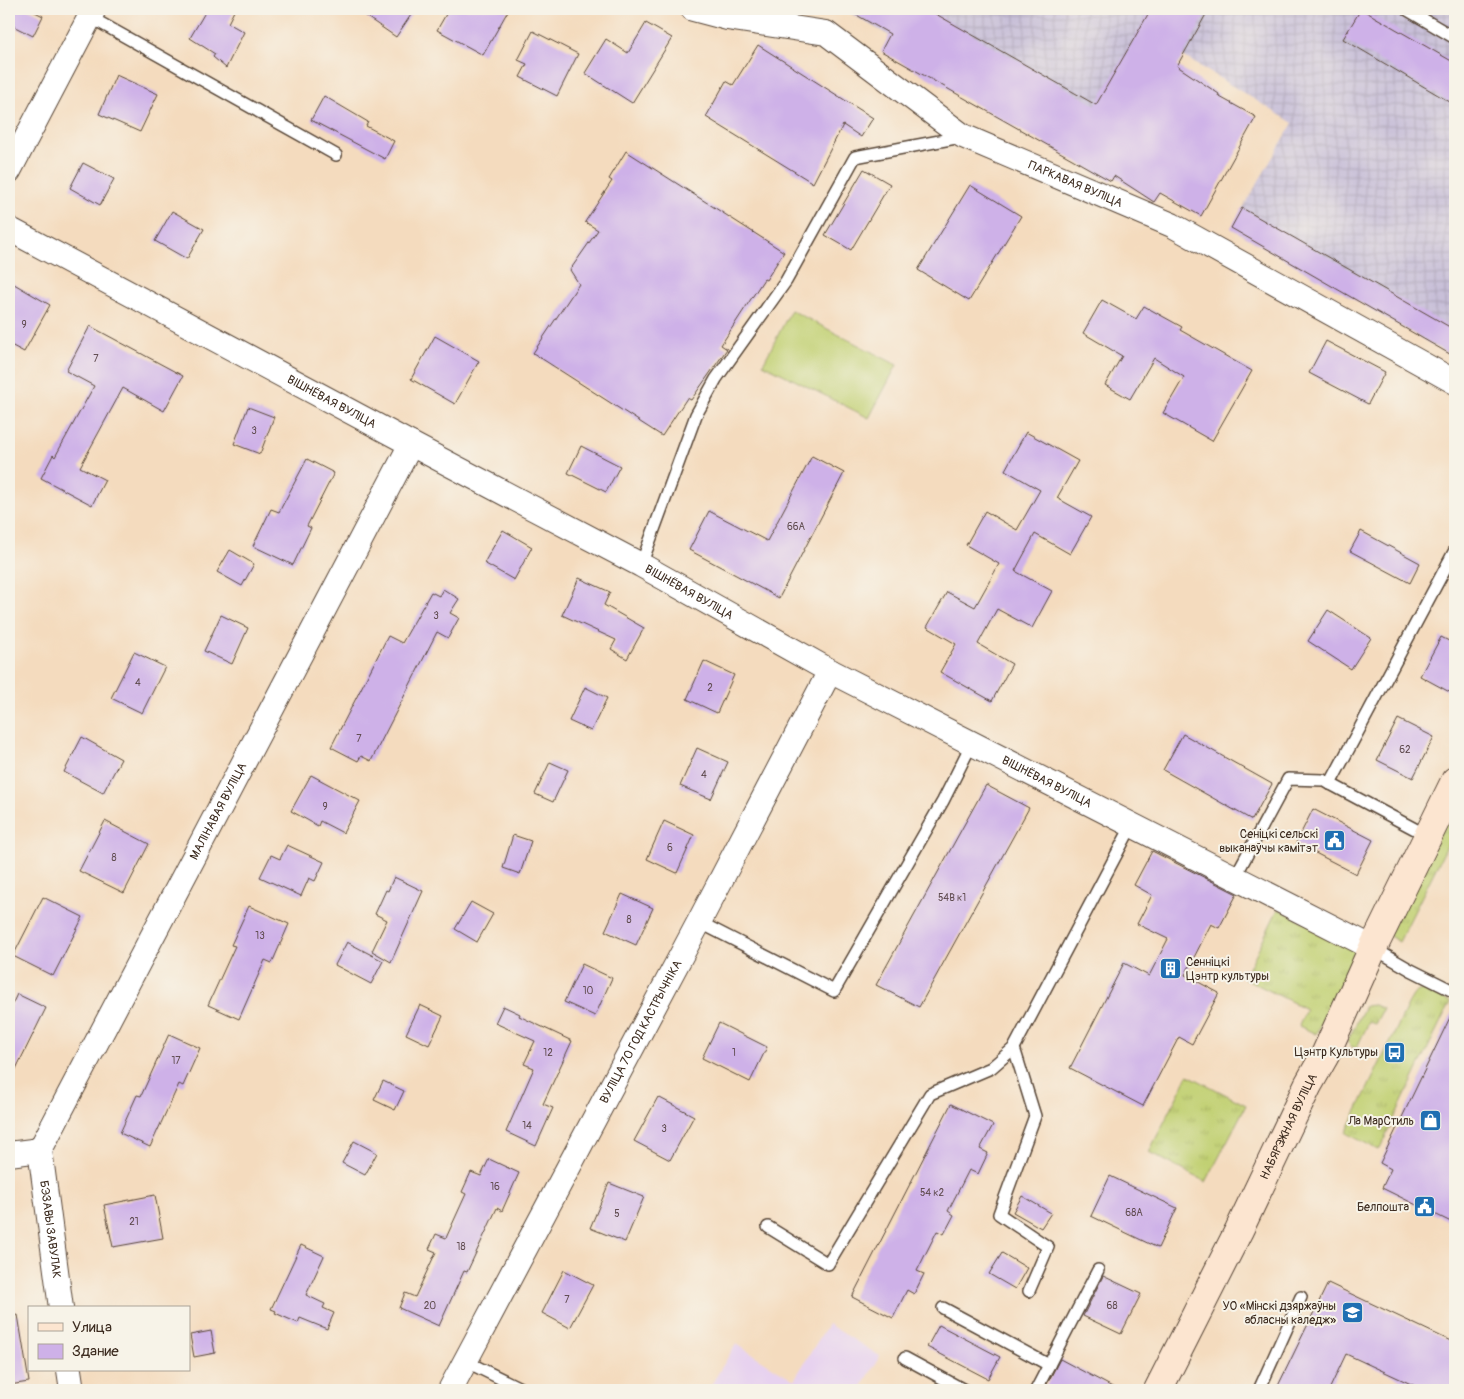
<svg xmlns="http://www.w3.org/2000/svg" width="1464" height="1399" viewBox="0 0 1464 1399" font-family="Pangolin,sans-serif">
<defs>
<pattern id="industrial-grid" width="8" height="8" patternUnits="userSpaceOnUse" patternTransform="scale(1.25)"><rect width="8" height="8" fill="#c8bfd8"/><path d="M0 4h8M4 0v8" fill="none" stroke="#ada4b9"/></pattern>
<pattern id="grass-tufts" width="24" height="20" patternUnits="userSpaceOnUse" patternTransform="scale(1.25)"><rect width="24" height="20" fill="#c1d072"/><path d="M3 7l-1-3M5 7V3M7 7l1-3M15 17l-1-3M17 17v-4M19 17l1-3" fill="none" stroke="#a7b362"/></pattern>
</defs>
<rect width="100%" height="100%" fill="#f7f3e8"/>
<filter id="ink" filterUnits="userSpaceOnUse"><feTurbulence type="fractalNoise" baseFrequency=".02" numOctaves="2"/><feDisplacementMap in="SourceGraphic" scale="10" xChannelSelector="R" yChannelSelector="G"/><feConvolveMatrix kernelMatrix="1 2 1 2 8 2 1 2 1" color-interpolation-filters="sRGB"/></filter>
<filter id="wash" filterUnits="userSpaceOnUse"><feTurbulence type="fractalNoise" baseFrequency=".0096" numOctaves="4" result="noise"/><feDisplacementMap in="SourceGraphic" scale="20" xChannelSelector="R" yChannelSelector="G"/><feGaussianBlur stdDeviation="1.12" result="paint"/><feColorMatrix in="noise" values="0 0 0 0 0 0 0 0 0 0 0 0 0 0 0 0 0 1.4 0 .05"/><feComposite in="paint" operator="in"/></filter>
<g filter="url(#wash)">
<rect width="100%" height="100%" fill="#f4dbbe"/>
<path fill="#e7d2ef" d="M828,1324l52,32 -20,34h-152l28,-46 58,36z"/>
<path fill="url(#industrial-grid)" d="M843,9h612v349l-224,-130 62,-105 -110,-67 -62,114z"/>
<g fill="url(#grass-tufts)" stroke="#7e7d48">
<path d="M1455,798v32l-56,112 -11,-7z"/>
<path d="M1278,909l80,39 -42,86 -17,-8 7,-17 -62,-31z"/>
<path d="M1421,990l7,1 22,11 -71,148 -33,-17 66,-136 3,-4z"/>
<path d="M1374,1005l9,4 -8,15 -6,-2 -12,25h-5l-5,-5 18,-36z"/>
<path d="M1188,1075l58,30 -40,77 -57,-30z"/>
</g>
<path fill="#c1d072" stroke="#7e7d48" d="M791,310l106,55 -28,53 -106,-54z"/>
<g id="blocks">
<g fill="#ceb1e8">
<path d="M9,9h20l14,7 -10,20 -24,-12z"/>
<path d="M207,9h28l-7,14 16,9 -18,36 -13,-11 2,-3 -25,-16z"/>
<path d="M355,9h60l-19,28z"/>
<path d="M449,9h60l-26,46 -46,-25z"/>
<path d="M846,9h81l169,96 55,-96h58l-32,57 42,28 -1,2 38,21 -55,99 -41,-23 -6,9 -40,-26 -3,5 -230,-130 9,-17z"/>
<path d="M1361,9l94,54v42l-112,-66z"/>
<path d="M646,23l26,15 -40,65 -47,-30 21,-34 22,14z"/>
<path d="M533,31l45,23 -21,42 -37,-19 7,-13 -9,-4z"/>
<path d="M758,45l115,73 -12,19 -18,-12 -30,58 -107,-66 20,-36 7,4z"/>
<path d="M116,75l42,19 -18,38 -41,-18z"/>
<path d="M324,96l44,26 -2,4 28,15 -9,18 -74,-39z"/>
<path d="M626,151l158,101 -18,28 -2,-1 -43,66 6,4 -36,51 -4,-2 -25,38 -129,-83 46,-69 -9,-14 28,-40 -13,-8 27,-41 -3,-2z"/>
<path d="M83,163l31,16 -14,26 -30,-17z"/>
<path d="M864,169l26,15 -39,66 -26,-15z"/>
<path d="M970,185l51,31 -52,85 -51,-31z"/>
<path d="M1242,208l213,122v27l-224,-129z"/>
<path d="M172,211l32,18 -17,30 -32,-18z"/>
<path d="M9,281l41,24 -26,47 -15,-8z"/>
<path d="M1102,300l34,19 8,-13 38,21 -2,3 72,41 -40,70 -49,-28 21,-36 -30,-19 -24,41 -25,-14 17,-29 -39,-23z"/>
<path d="M90,326l93,50 -19,35 -41,-23 -43,79 25,13 -13,25 -51,-27 12,-23 2,2 39,-71 -28,-15z"/>
<path d="M435,336l44,25 -24,43 -44,-25z"/>
<path d="M1326,341l59,31 -17,32 -59,-31z"/>
<path d="M248,407l26,10 -14,37 -26,-10z"/>
<path d="M1026,432l52,29 -21,37 34,19 -21,37 -35,-20 -20,37 37,20 -20,37 -35,-19 -19,35 34,20 -20,37 -52,-29 16,-28 -29,-17 20,-35 28,15 24,-43 -33,-19 19,-34 32,19 23,-40 -35,-20z"/>
<path d="M581,446l39,20 -14,26 -38,-19z"/>
<path d="M812,456l32,17 -65,125 -90,-48 20,-39 58,30z"/>
<path d="M307,459l27,14 -27,53 4,2 -18,37 -40,-19 18,-37 8,3z"/>
<path d="M503,530l29,17 -18,33 -30,-17z"/>
<path d="M1361,531l59,32 -10,20 -60,-32z"/>
<path d="M230,550l24,14 -12,22 -25,-14z"/>
<path d="M579,578l31,14 -6,13 40,23 -17,31 -16,-10 5,-9 -54,-25z"/>
<path d="M443,589l16,10 -9,14 9,5 -11,20 -11,-6 -66,129 -10,-5 -3,5 -27,-14 57,-111 14,7 29,-51 8,4z"/>
<path d="M1328,610l43,28 -20,31 -43,-28z"/>
<path d="M221,615l27,13 -16,36 -28,-13z"/>
<path d="M1441,637l14,7v51l-35,-19z"/>
<path d="M134,652l31,15 -23,46 -31,-15z"/>
<path d="M704,661l30,14 -17,38 -30,-14z"/>
<path d="M585,687l22,11 -16,33 -22,-10z"/>
<path d="M1398,719l36,18 -21,41 -36,-18z"/>
<path d="M1183,734l89,50 -20,36 -89,-50z"/>
<path d="M82,737l39,22 -18,34 -39,-21z"/>
<path d="M697,748l31,14 -17,37 -31,-13z"/>
<path d="M550,762l18,8 -15,32 -18,-8z"/>
<path d="M311,775l49,26 -17,32 -23,-12 -2,5 -27,-15z"/>
<path d="M986,785l43,23 -110,199 -43,-22z"/>
<path d="M1313,809l60,31 -17,34 -60,-31z"/>
<path d="M105,821l44,23 -25,49 -45,-22z"/>
<path d="M664,821l30,14 -17,38 -30,-14z"/>
<path d="M513,835l18,6 -11,33 -17,-6z"/>
<path d="M287,845l37,17 -9,19 -6,-3 -8,18 -41,-19 11,-22 9,4z"/>
<path d="M1152,851l85,43 -18,34 -8,-4 -26,51 34,18 -27,51 -13,-7 -36,69 -73,-38 54,-105 25,13 19,-37 -31,-15 15,-29 -18,-10z"/>
<path d="M394,877l29,14 -32,71 -19,-11 15,-31 -12,-6 11,-24 2,1z"/>
<path d="M622,894l31,14 -17,37 -31,-14z"/>
<path d="M43,897l40,20 -30,59 -40,-20z"/>
<path d="M471,902l22,12 -16,28 -22,-13z"/>
<path d="M249,906l40,18 -17,39 -7,-3 -26,59 -31,-14 27,-59 -4,-1z"/>
<path d="M347,942l36,19 -12,23 -36,-19z"/>
<path d="M582,964l30,14 -17,38 -31,-14z"/>
<path d="M17,994l29,14 -37,75v-72z"/>
<path d="M420,1005l23,11 -14,29 -23,-11z"/>
<path d="M503,1006l17,8 -1,2 53,25 -29,63 10,4 -17,38 -30,-14 28,-64 -10,-4 11,-23 -40,-18z"/>
<path d="M1455,1007v217l-73,-36 9,-19 -11,-6z"/>
<path d="M719,1023l48,24 -17,35 -48,-24z"/>
<path d="M169,1034l31,14 -17,38 -4,-2 -29,63 -30,-14 17,-38 4,1z"/>
<path d="M383,1081l21,10 -9,19 -21,-10z"/>
<path d="M658,1097l36,19 -24,44 -36,-19z"/>
<path d="M951,1104l42,21 -13,24 8,4 -10,21 -9,-4 -21,41 6,4 -10,19 -7,-3 -20,40 7,3 -10,20 -7,-4 -14,28 -41,-21z"/>
<path d="M354,1141l23,12 -12,22 -23,-12z"/>
<path d="M489,1159l30,14 -17,38 -5,-3 -30,64 -3,-1 -25,55 -40,-18 6,-15 10,4 21,-45 -7,-3 7,-15 10,4 20,-44 -4,-2 9,-20 10,4z"/>
<path d="M1110,1176l67,32 -19,40 -67,-32z"/>
<path d="M609,1183l35,14 -19,45 -35,-14z"/>
<path d="M155,1195l8,43 -50,9 -9,-42z"/>
<path d="M1022,1196l29,17 -10,15 -28,-16z"/>
<path d="M301,1245l23,11 -18,39 19,9 -2,4 11,5 -7,16 -27,-11 -2,5 -23,-10 1,-2 -5,-2z"/>
<path d="M1002,1253l25,15 -12,21 -26,-15z"/>
<path d="M564,1270l29,15 -23,43 -28,-15z"/>
<path d="M1103,1276l38,18 -20,40 -38,-18z"/>
<path d="M1328,1283l127,60v47h-31l-78,-36 -17,36h-53z"/>
<path d="M18,1315l11,67 -20,3v-69z"/>
<path d="M939,1325l61,32 -12,22 -61,-32z"/>
<path d="M211,1331l4,22 -21,4 -4,-22z"/>
<path d="M1060,1359l58,31h-74z"/>
</g>
</g>
</g>
<g filter="url(#ink)">
<use href="#blocks" fill-opacity="0" stroke="#574536" stroke-width="1"/>
<g fill="none" stroke-linecap="round" stroke-linejoin="round">
<defs>
<g id="lane">
<path d="M1406,9l49,29"/>
<path d="M90,17l246,138"/>
<path d="M641,565l55,-150 20,-36 70,-98 69,-124 106,-20"/>
<path d="M1330,784l125,-234"/>
<path d="M1235,877l53,-98 35,1 105,56"/>
<path d="M699,922l135,69 109,-190 29,-58"/>
<path d="M1373,948l38,22 44,22"/>
<path d="M1014,1048l21,68 -36,98 49,33 -19,44"/>
<path d="M768,1227l60,37 102,-170 61,-26 23,-20 118,-223"/>
<path d="M943,1308l106,57"/>
<path d="M905,1358l59,32"/>
<path d="M465,1361l59,29"/>
<path d="M1036,1390l62,-120"/>
<path d="M1259,1390l42,-93"/>
</g>
<g id="street">
<path id="s1" d="M693,9l34,9 99,15 137,103 209,89 283,157"/>
<path d="M9,171l85,-162"/>
<path id="s2" d="M9,229l402,215 230,121 189,106 543,277"/>
<path id="s3" d="M40,1150l21,158"/>
<path id="s4" d="M9,1154l31,-4 371,-706"/>
<path d="M69,1370l3,20"/>
<path id="s5" d="M450,1390l249,-468 131,-251"/>
</g>
<g id="secondary">
<path id="s6" d="M1158,1390l81,-160 69,-145 17,-30 48,-107 82,-167"/>
</g>
</defs>
<use href="#lane" stroke="#574536" stroke-width="14"/>
<use href="#street" stroke="#574536" stroke-width="26"/>
<use href="#secondary" stroke="#574536" stroke-width="30"/>
<use href="#lane" stroke="#fff" stroke-width="11"/>
<use href="#street" stroke="#fff" stroke-width="24"/>
<use href="#secondary" stroke="#fce5d0" stroke-width="28"/>
</g>
</g>
<defs>
<symbol id="civic-square" viewBox="-11 -11 22 22"><rect x="-9" y="-9" width="18" height="18" rx="4" fill="#1f6fb2" stroke="#f7f3e8"/><path d="M-.6-6.5H3V-4.5H.6V-3L4-1V1h2V6H-6V1h2V-1L-.6-3ZM-1.2 2.5V6h2.4V2.5Z" fill="#fff"/></symbol>
<symbol id="building-square" viewBox="-11 -11 22 22"><rect x="-9" y="-9" width="18" height="18" rx="4" fill="#1f6fb2" stroke="#f7f3e8"/><path d="M-4-6H4V6H1V3H-1V6H-4ZM-2.5-4.3h1.7v1.8h-1.7ZM.8-4.3h1.7v1.8H.8ZM-2.5-1h1.7V.8h-1.7ZM.8-1h1.7V.8H.8Z" fill="#fff"/></symbol>
<symbol id="bus-square" viewBox="-11 -11 22 22"><rect x="-9" y="-9" width="18" height="18" rx="4" fill="#1f6fb2" stroke="#f7f3e8"/><path d="M-5-6H5V4H4V6H2V4H-2V6H-4V4H-5ZM-3.5-4V0h7V-4ZM-3.5 1.2v1.5H-2V1.2ZM2 1.2v1.5H3.5V1.2Z" fill="#fff"/></symbol>
<symbol id="shop-square" viewBox="-11 -11 22 22"><rect x="-9" y="-9" width="18" height="18" rx="4" fill="#1f6fb2" stroke="#f7f3e8"/><path d="M-5-2.5h2.3a2.7 3.5 0 0 1 5.4 0H5L5.5 6h-11ZM-1.5-2.5h3a1.5 2.3 0 0 0-3 0Z" fill="#fff"/></symbol>
<symbol id="university-square" viewBox="-11 -11 22 22"><rect x="-9" y="-9" width="18" height="18" rx="4" fill="#1f6fb2" stroke="#f7f3e8"/><path d="M0-5L7-2L0 1L-7-2ZM-4 1L0 2.5L4 1V4Q0 6-4 4Z" fill="#fff"/></symbol>
</defs>
<g fill-rule="evenodd">
<use href="#civic-square" x="1322" y="828" width="25" height="25"/>
<use href="#building-square" x="1158" y="956" width="25" height="25"/>
<use href="#bus-square" x="1382" y="1040" width="25" height="25"/>
<use href="#shop-square" x="1418" y="1108" width="25" height="25"/>
<use href="#civic-square" x="1412" y="1194" width="25" height="25"/>
<use href="#university-square" x="1340" y="1300" width="25" height="25"/>
</g>
<g text-anchor="middle" stroke-width="4" stroke-linejoin="round" paint-order="stroke">
<g font-size="10" fill="#604c50">
<text x="24" y="328">9</text>
<text x="96" y="362">7</text>
<text x="254" y="434">3</text>
<text x="796" y="530">66А</text>
<text x="436" y="619">3</text>
<text x="138" y="686">4</text>
<text x="710" y="691">2</text>
<text x="359" y="742">7</text>
<text x="1405" y="753">62</text>
<text x="704" y="778">4</text>
<text x="325" y="810">9</text>
<text x="670" y="851">6</text>
<text x="114" y="861">8</text>
<text x="952" y="901">54В к1</text>
<text x="629" y="923">8</text>
<text x="260" y="939">13</text>
<text x="588" y="994">10</text>
<text x="548" y="1056">12</text>
<text x="734" y="1056">1</text>
<text x="176" y="1064">17</text>
<text x="527" y="1129">14</text>
<text x="664" y="1132">3</text>
<text x="495" y="1190">16</text>
<text x="932" y="1196">54 к2</text>
<text x="1134" y="1216">68А</text>
<text x="617" y="1217">5</text>
<text x="134" y="1225">21</text>
<text x="461" y="1250">18</text>
<text x="567" y="1303">7</text>
<text x="430" y="1309">20</text>
<text x="1112" y="1309">68</text>
</g>
<g font-size="12" fill="#3b2a1e" stroke="#f7f3e8">
<text dy="4" stroke="none"><textPath href="#s1" startOffset="429">ПАРКАВАЯ ВУЛІЦА</textPath></text>
<text dy="4" stroke="none"><textPath href="#s2" startOffset="366">ВІШНЁВАЯ ВУЛІЦА</textPath></text>
<text dy="4" stroke="none"><textPath href="#s2" startOffset="771">ВІШНЁВАЯ ВУЛІЦА</textPath></text>
<text dy="4" stroke="none"><textPath href="#s2" startOffset="1176">ВІШНЁВАЯ ВУЛІЦА</textPath></text>
<text dy="4" stroke="none"><textPath href="#s4" startOffset="414">МАЛІНАВАЯ ВУЛІЦА</textPath></text>
<text dy="4" stroke="none"><textPath href="#s5" startOffset="406">ВУЛІЦА 70 ГОД КАСТРЫЧНІКА</textPath></text>
<text dy="4" stroke="none"><textPath href="#s6" startOffset="294">НАБЯРЭЖНАЯ ВУЛІЦА</textPath></text>
<text dy="4" stroke="none"><textPath href="#s3" startOffset="80">БЭЗАВЫ ЗАВУЛАК</textPath></text>
</g>
<g font-size="12" fill="#3b2a1e" stroke="#f7f3e8" text-anchor="end">
<text x="1318" y="838">Сеніцкі сельскі<tspan x="1318" dy="14">выканаўчы камітэт</tspan></text>
<text x="1186" y="966" text-anchor="start">Сенніцкі<tspan x="1186" dy="14">Цэнтр культуры</tspan></text>
<text x="1378" y="1056">Цэнтр Культуры</text>
<text x="1414" y="1125">Ла МарСтиль</text>
<text x="1409" y="1211">Белпошта</text>
<text x="1336" y="1310">УО «Мінскі дзяржаўны<tspan x="1336" dy="14">абласны каледж»</tspan></text>
</g>
</g>
<rect width="1464" height="1399" fill="none" stroke="#f7f3e8" stroke-width="30"/>
<rect x="28" y="1306" width="162" height="65" fill="#f7f3e8" stroke="#aca397"/>
<rect x="38" y="1323" width="25" height="8" fill="#fce5d0" stroke="#aca397"/>
<text x="72" y="1332" font-size="15" fill="#3b2a1e">Улица</text>
<rect x="38" y="1344" width="25" height="15" fill="#ceb1e8" stroke="#aca397"/>
<text x="72" y="1356" font-size="15" fill="#3b2a1e">Здание</text>
</svg>
